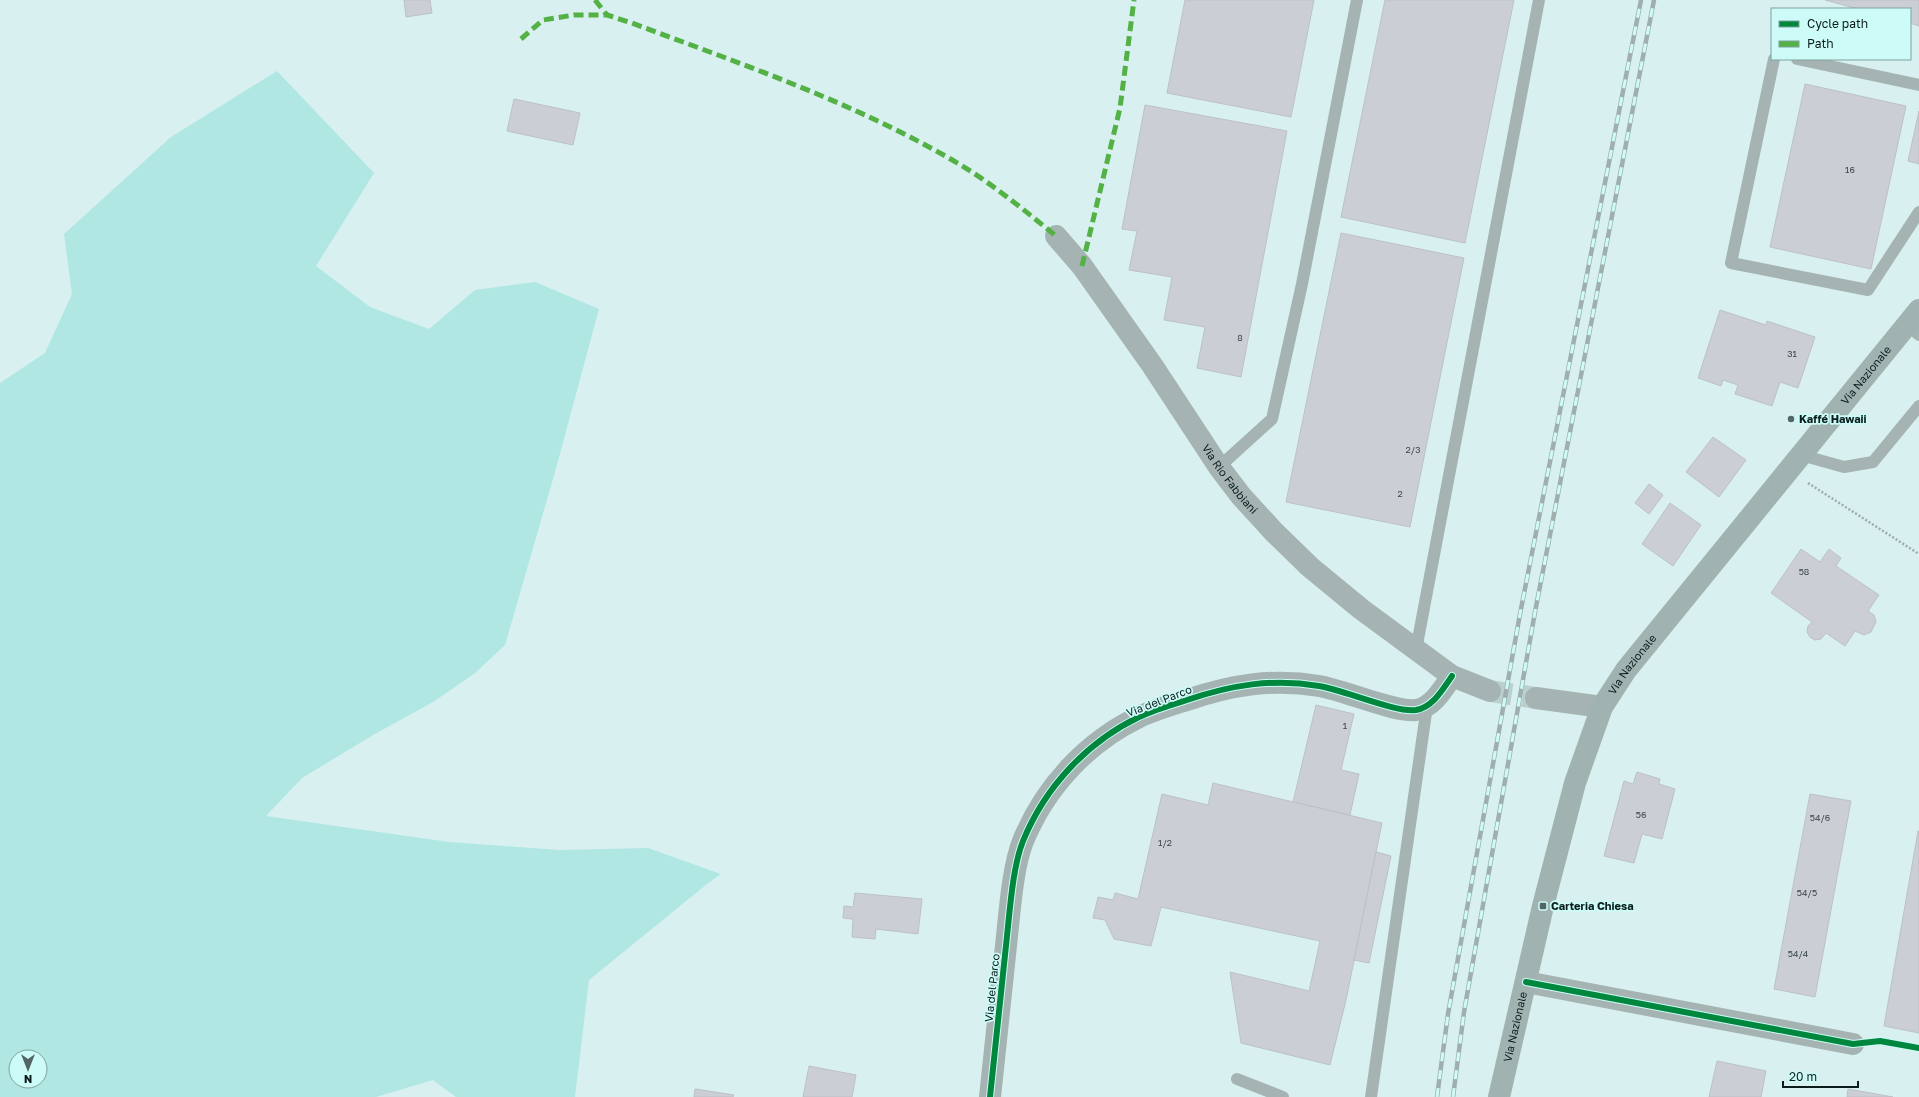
<svg xmlns="http://www.w3.org/2000/svg" width="1919" height="1097" viewBox="0 0 1919 1097" font-family="'Golos Text',sans-serif">
<rect width="100%" height="100%" fill="#d8f0ef"/>
<path fill="#b0e7e3" fill-rule="evenodd" d="M277,71l97,102 -58,93 54,41 59,22 46,-39 60,-8 64,27 -44,163 -50,173 -31,29 -41,28 -60,33 -71,43 -36,38 183,26 110,8 89,-2 73,26 -14,10 -118,96 -14,117h-119l-23,-17 -57,17h-376v-714l45,-30 27,-59 -8,-60 107,-97zM16,1057h24v24h-24z"/>
<g fill="#ccced6" stroke="#bcc1c6">
<path d="M404,0h26l2,13 -26,4z"/>
<path d="M1185,0h129l-23,117 -124,-24z"/>
<path d="M1385,0h129l-49,243 -124,-26z"/>
<path d="M1825,0h94v26l-9,-3v-14h-52z"/>
<path d="M1805,84l101,22 -35,163 -101,-22z"/>
<path d="M514,99l66,14 -7,32 -66,-14z"/>
<path d="M1145,105l142,26 -46,246 -44,-9 8,-41 -41,-7 8,-43 -43,-7 8,-39 -15,-2z"/>
<path d="M1919,111v53l-11,-3z"/>
<path d="M1341,233l123,25 -54,269 -124,-25z"/>
<path d="M1720,310l46,15 1,-4 48,16 -17,51 -18,-6 -8,24 -37,-12 3,-9 -15,-5 -2,6 -23,-8z"/>
<path d="M1713,437l33,23 -27,37 -33,-25z"/>
<path d="M1649,484l14,11 -14,19 -14,-11z"/>
<path d="M1670,503l31,22 -28,41 -31,-22z"/>
<path d="M1801,549l19,13 9,-13 12,9 -5,8 43,29 -11,16 6,4 2,7 -5,10 -7,3 -9,-4 -10,15 -19,-13 -5,6 -6,1 -5,-3 -3,-5 1,-6 4,-4 -41,-29z"/>
<path d="M1316,705l38,9 -13,56 18,4 -9,41 -57,-13z"/>
<path d="M1637,772l23,7 -1,5 16,5 -13,50 -20,-5 -8,29 -30,-7 20,-75 9,3z"/>
<path d="M1213,783l169,40 -36,177 -16,65 -89,-22 -11,-71 79,19 11,-50 -159,-34 -10,39 -37,-7 -9,-19 -12,-2 5,-21 15,3 2,-7 23,6 24,-105 46,11z"/>
<path d="M1810,794l41,7 -36,196 -41,-8z"/>
<path d="M1918,831h1v202l-35,-7z"/>
<path d="M1376,852l15,4 -22,107 -15,-3z"/>
<path d="M855,893l67,6 -4,35 -42,-5 -1,10 -23,-2 1,-18 -10,-1 1,-12 9,1z"/>
<path d="M1717,1061l49,10 -5,26h-52z"/>
<path d="M809,1066l47,9 -4,22h-49z"/>
<path d="M695,1089l39,6 -1,2h-39z"/>
<path d="M1848,1089l45,8h-46z"/>
</g>
<g fill="none" stroke-linecap="round" stroke-linejoin="round">
<path stroke="#b9d0cf" stroke-width="22" stroke-dasharray="22 11" stroke-linecap="butt" d="M1490,691l46,7"/>
<path stroke="#9dacab" stroke-width="2.5" stroke-dasharray="2 2" stroke-linecap="butt" d="M1808,483l111,71"/>
<g stroke="#a5b4b3" stroke-width="12">
<path d="M1774,59l-43,204 137,27 51,-78"/>
<path d="M1797,59l122,26"/>
<path d="M1907,325l12,10"/>
<path d="M1801,455l43,12 29,-5 46,-56"/>
<path d="M1219,467l53,-48 30,-135 55,-284"/>
<path d="M1416,650l123,-650"/>
<path d="M1237,1079l46,18"/>
<path d="M1371,1097l56,-391"/>
</g>
<g stroke="#a5b4b3" stroke-width="22">
<path id="s1" d="M1056,236l26,30 70,99 67,102 22,29 33,36 36,35 51,42 91,67 38,15"/>
<path d="M1536,698l66,9"/>
<path d="M1526,982l327,62"/>
<path d="M990,1097c6,-54 11,-108 17,-161 3,-28 6,-70 16,-95 22,-54 64,-99 116,-124 15,-7 32,-12 48,-17 44,-15 86,-22 132,-14 25,4 77,27 97,24 17,-3 27,-21 36,-34"/>
</g>
<path stroke="#a1b3b1" stroke-width="22" id="s2" d="M1499,1097l44,-191 32,-123 27,-76 24,-37 293,-360"/>
<defs>
<g id="rail">
<path d="M1437,1097l11,-83 72,-400 121,-614"/>
<path d="M1453,1097l11,-85 71,-400 119,-612"/>
</g>
</defs>
<use href="#rail" stroke="#9eafae" stroke-width="4.5"/>
<use href="#rail" stroke="#cdfbf7" stroke-width="3" stroke-dasharray="9" stroke-linecap="butt"/>
<g stroke="#54b145" stroke-width="5" stroke-dasharray="10 5" stroke-linecap="butt">
<path d="M595,0l12,15"/>
<path d="M521,39l22,-19 31,-5h33l25,8c109,41 221,79 322,138 36,21 69,48 102,75"/>
<path d="M1082,266l38,-158 14,-108"/>
</g>
<defs>
<g id="cycleway">
<path d="M1526,982l327,62 27,-3 39,7"/>
<path d="M990,1097c6,-54 11,-108 17,-161 3,-28 6,-70 16,-95 22,-54 64,-99 116,-124 15,-7 32,-12 48,-17 44,-15 86,-22 132,-14 25,4 77,27 97,24 17,-3 27,-21 36,-34"/>
</g>
</defs>
<use href="#cycleway" stroke="#cdfbf7" stroke-width="8"/>
<use href="#cycleway" stroke="#00873e" stroke-width="6"/>
</g>
<g fill="#526665" stroke="#cdfbf7" stroke-width="1.5">
<circle cx="1791" cy="419" r="4"/>
<rect x="1539" y="902" width="8" height="8" rx="2"/>
</g>
<g text-anchor="middle" stroke-width="3.5" stroke-linejoin="round" paint-order="stroke">
<g font-size="9" fill="#3a484a">
<text x="1850" y="173">16</text>
<text x="1240" y="341">8</text>
<text x="1792" y="357">31</text>
<text x="1413" y="453">2/3</text>
<text x="1400" y="497">2</text>
<text x="1804" y="575">58</text>
<text x="1345" y="729">1</text>
<text x="1641" y="818">56</text>
<text x="1820" y="821">54/6</text>
<text x="1165" y="846">1/2</text>
<text x="1807" y="896">54/5</text>
<text x="1798" y="957">54/4</text>
</g>
<g font-size="11" fill="#0a1c1b" stroke="#cdfbf7">
<text dy="4" stroke="none"><textPath href="#s2" startOffset="828">Via Nazionale</textPath></text>
<text dy="4" stroke="none"><textPath href="#s1" startOffset="299">Via Rio Fabbiani</textPath></text>
<text dy="4" stroke="none"><textPath href="#s2" startOffset="456">Via Nazionale</textPath></text>
<text transform="translate(1159 701) rotate(-21)" y="4">Via del Parco</text>
<text transform="translate(992 988) rotate(-84)" y="4">Via del Parco</text>
<text dy="4" stroke="none"><textPath href="#s2" startOffset="72">Via Nazionale</textPath></text>
</g>
<g font-size="11" font-weight="bold" fill="#0a1c1b" stroke="#cdfbf7" text-anchor="start">
<text x="1799" y="423">Kaffé Hawaii</text>
<text x="1551" y="910">Carteria Chiesa</text>
</g>
</g>
<rect x="1771" y="8" width="140" height="52" fill="#cdfbf7" stroke="#7fa29f"/>
<rect x="1779" y="21" width="20" height="6" fill="#00873e" stroke="#7fa29f"/>
<text x="1807" y="28" font-size="12" fill="#0a1c1b">Cycle path</text>
<rect x="1779" y="41" width="20" height="6" fill="#54b145" stroke="#7fa29f"/>
<text x="1807" y="48" font-size="12" fill="#0a1c1b">Path</text>
<g transform="translate(28 1069) rotate(180)"><circle r="19" fill="#cdfbf7" stroke="#7fa29f"/>
<path d="M0-3L7 15L0 10L-7 15Z" fill="#526665"/>
<text y="-6" font-size="11" font-weight="bold" text-anchor="middle" fill="#0a1c1b">N</text>
</g>
<path d="M1783 1081v6h75v-6" fill="none" stroke="#0a1c1b" stroke-width="2"/>
<text x="1789" y="1081" font-size="12" fill="#0a1c1b" stroke="#cdfbf7" stroke-width="3" paint-order="stroke">20 m</text>
</svg>
